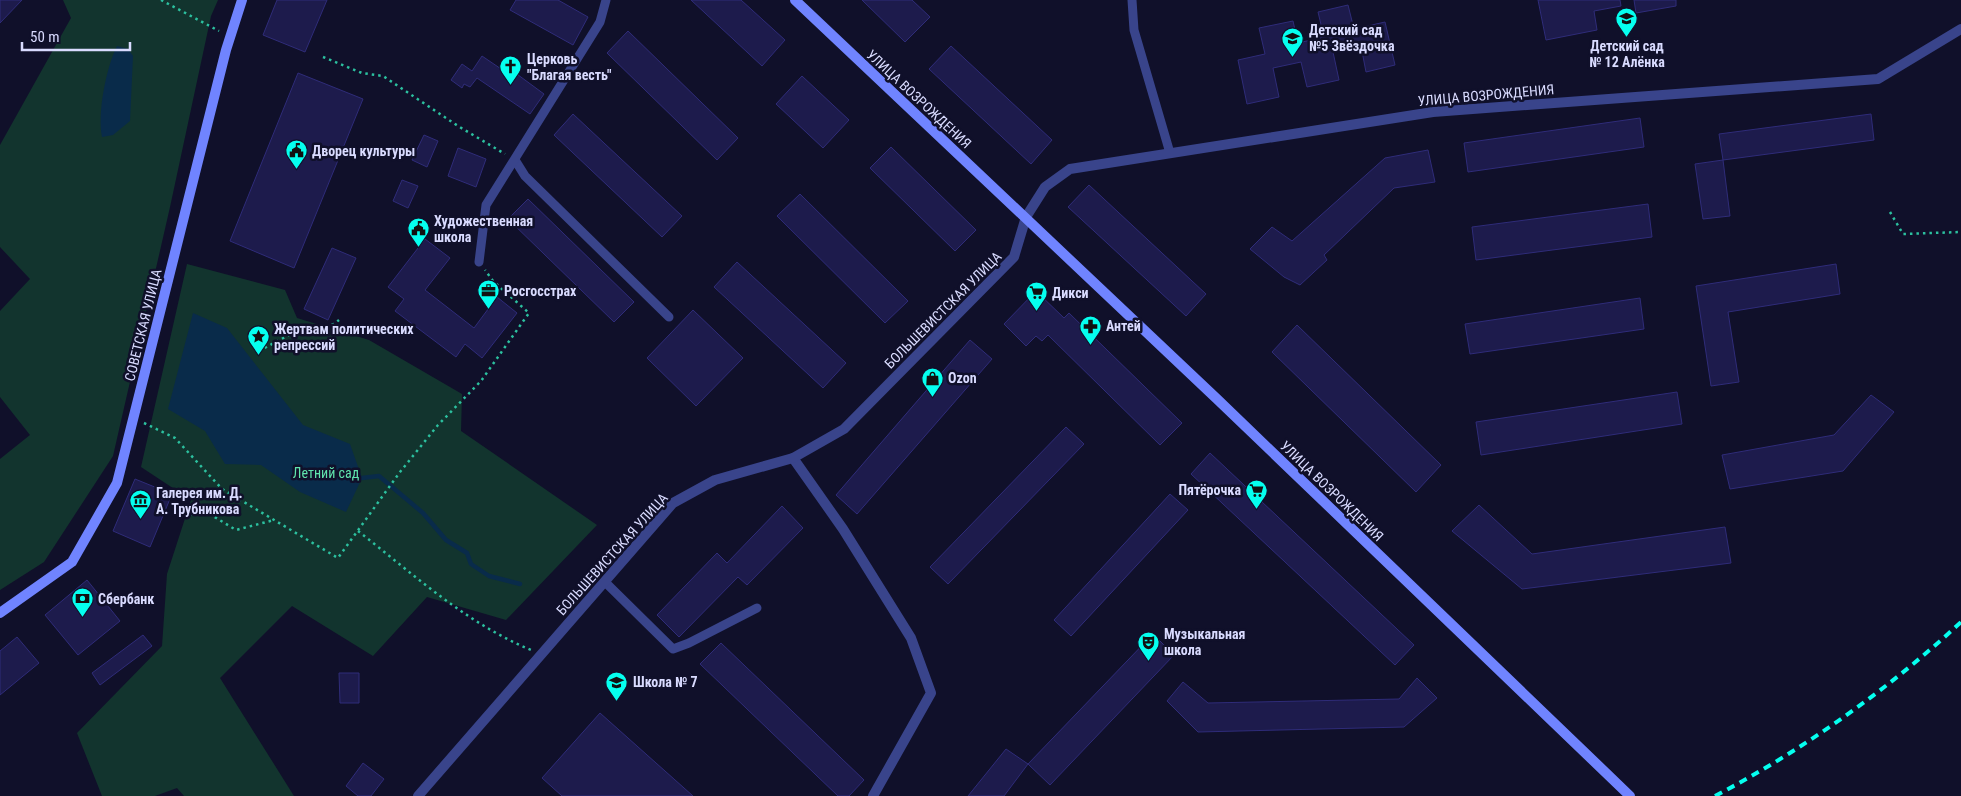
<svg xmlns="http://www.w3.org/2000/svg" width="1961" height="796" viewBox="0 0 1961 796" font-family="'Roboto Condensed',sans-serif">
<rect width="100%" height="100%" fill="#10102a"/>
<g fill="#12342e">
<path d="M63,0h155l-7,16 -41,191 -57,249 -69,106 -44,28v-131l30,-24 -30,-38v-86l30,-32 -30,-32v-102l71,-127z"/>
<path d="M187,264l98,26 12,28 72,22 93,54 -1,37 136,94 -91,95 -79,-23 -54,59 -81,-50 -72,72 74,118h-110l-7,-8 -22,8h-53l-25,-63 85,-87 5,-72 24,-74 -50,-33z"/>
</g>
<g fill="#092b4a">
<path d="M117,46l11,3 5,7 -3,65 -17,14 -11,2c-5,-23 4,-69 15,-91z"/>
<path d="M193,313l34,15 76,97 47,19 12,34 -16,34 -46,-20 -39,-27 -36,-1 -20,-33 -37,-22z"/>
</g>
<g fill="none" stroke-linecap="round" stroke-linejoin="round">
<path stroke="#092b4a" stroke-width="4.5" d="M362,478l17,-2 44,37 23,27 21,13 4,11 18,12 31,8"/>
</g>
<g fill="#1d1b4c" stroke="#2f2c79">
<path d="M0,0h22l-22,23z"/>
<path d="M277,0h50l-22,52 -42,-17z"/>
<path d="M516,0h42l30,17 -15,28 -63,-35z"/>
<path d="M691,0h50l44,40 -23,26z"/>
<path d="M862,0h50l18,17 -25,25z"/>
<path d="M1538,0h82l1,6 -27,5 3,19 -51,10z"/>
<path d="M1634,0h42v6l-40,7z"/>
<path d="M1348,5l6,24 31,-7 10,43 -29,7 -5,-26 -28,6 6,28 -32,7 -6,-25 -28,6 6,29 -32,7 -9,-44 27,-6 -6,-26 34,-7 5,22 26,-6 -6,-25z"/>
<path d="M628,31l110,107 -21,22 -110,-107z"/>
<path d="M951,46l101,94 -21,24 -102,-95z"/>
<path d="M482,56l25,17 3,-4 34,25 -14,20 -53,-36 -7,9 -6,-3 -2,4 -11,-8 11,-16 10,7z"/>
<path d="M298,73l65,26 -69,169 -64,-27z"/>
<path d="M802,76l47,44 -26,28 -47,-44z"/>
<path d="M573,114l109,102 -20,21 -108,-102z"/>
<path d="M1871,114l3,26 -151,20 -4,-26z"/>
<path d="M1640,118l4,29 -176,25 -4,-29z"/>
<path d="M424,135l14,6 -11,26 -15,-7z"/>
<path d="M891,147l85,83 -21,21 -85,-83z"/>
<path d="M458,148l28,11 -10,28 -28,-11z"/>
<path d="M1428,150l7,32 -41,6 -70,67 3,5 -27,25 -16,-8 -34,-28 22,-22 20,14 93,-83z"/>
<path d="M1723,160l7,56 -27,3 -8,-55z"/>
<path d="M402,180l16,6 -10,22 -15,-7z"/>
<path d="M1089,185l117,109 -20,22 -118,-109z"/>
<path d="M800,194l108,107 -23,22 -108,-107z"/>
<path d="M528,199l106,103 -20,20 -106,-103z"/>
<path d="M1648,204l4,33 -176,23 -4,-33z"/>
<path d="M425,239l25,19 -25,32 49,38 23,-31 20,16 -35,45 -17,-14 -9,13 -61,-46 9,-12 -16,-12z"/>
<path d="M332,248l24,10 -28,62 -24,-11z"/>
<path d="M737,262l109,101 -23,25 -109,-101z"/>
<path d="M1836,264l4,30 -112,18 11,70 -28,4 -15,-100z"/>
<path d="M1036,291l28,27 5,-5 113,110 -22,22 -112,-110 -6,6 -6,-5 -10,10 -22,-22z"/>
<path d="M1640,298l4,31 -174,25 -5,-30z"/>
<path d="M693,310l50,48 -47,48 -49,-48z"/>
<path d="M1297,325l144,140 -25,27 -144,-140z"/>
<path d="M970,340l22,19 -135,155 -21,-19z"/>
<path d="M1677,392l5,32 -201,31 -5,-33z"/>
<path d="M1871,395l23,17 -51,59 -113,18 -8,-34 112,-20z"/>
<path d="M1066,427l18,17 -136,140 -18,-17z"/>
<path d="M1210,453l204,192 -19,20 -204,-191z"/>
<path d="M135,479l37,15 -22,53 -37,-16z"/>
<path d="M1170,494l18,16 -117,126 -17,-16z"/>
<path d="M1479,505l53,49 193,-27 6,36 -209,26 -70,-58z"/>
<path d="M782,506l21,22 -56,57 -9,-8 -59,60 -22,-22 60,-62 10,10z"/>
<path d="M87,580l33,41 -42,34 -33,-40z"/>
<path d="M1153,634l21,21 -124,130 -22,-21z"/>
<path d="M143,635l9,11 -52,39 -8,-12z"/>
<path d="M17,637l22,26 -39,32v-44z"/>
<path d="M721,643l143,137 -15,16h-11l-138,-132z"/>
<path d="M339,673h20v30h-19z"/>
<path d="M1417,678l20,20 -33,29 -206,5 -31,-31 16,-19 25,21 191,-4z"/>
<path d="M600,713l93,83h-131l-20,-18z"/>
<path d="M1006,749l22,15 -24,32h-36z"/>
<path d="M363,763l21,16 -13,17h-13l-12,-10z"/>
</g>
<g fill="none" stroke-linecap="round" stroke-linejoin="round">
<g stroke="#2cc09f" stroke-width="2.5" stroke-dasharray="2.5 4" stroke-linecap="butt">
<path d="M161,0l58,31"/>
<path d="M323,57l39,16 21,3 75,50 47,28"/>
<path d="M1890,212l13,22 58,-2"/>
<path d="M259,351l30,-16 45,-11 5,-4"/>
<path d="M144,423l31,15 47,51 116,69 62,-86 38,-47 43,-44 48,-68 -36,-32 -8,-11"/>
<path d="M177,515l31,-2 28,17 38,-10"/>
<path d="M358,531c55,43 108,92 173,119"/>
</g>
<g stroke="#39448b" stroke-width="9">
<path d="M1132,0l2,30 36,123"/>
<path d="M515,160l10,16 144,141"/>
<path d="M479,262l7,-57 114,-183 6,-22"/>
<path d="M605,582l68,67 16,-6 68,-35"/>
</g>
<path stroke="#39448b" stroke-width="10" d="M793,458l50,71 68,109 20,55 -58,103"/>
<path stroke="#39448b" stroke-width="10" d="M418,796l255,-293 42,-23 78,-22 51,-29 170,-172 12,-40 19,-30 25,-18 363,-57 445,-33 83,-50"/>
<g stroke="#7084ff" stroke-width="10">
<path d="M795,0l422,399 413,397"/>
<path d="M0,613l72,-51 45,-79 109,-433 16,-50"/>
</g>
<path stroke="#05ffef" stroke-width="4" stroke-dasharray="8 6" stroke-linecap="butt" d="M1715,796c88,-46 174,-107 246,-174"/>
</g>
<defs>
<symbol id="school-pin" viewBox="-11 -11 22 30"><path d="M0 17L-7.5 6A9.5 9.5 0 1 1 7.5 6Z" fill="#05ffef" stroke="#10102a"/><path d="M0-5L7-2L0 1L-7-2ZM-4 1L0 2.5L4 1V4Q0 6-4 4Z" fill="#111"/></symbol>
<symbol id="church-pin" viewBox="-11 -11 22 30"><path d="M0 17L-7.5 6A9.5 9.5 0 1 1 7.5 6Z" fill="#05ffef" stroke="#10102a"/><path d="M-1.2-6h2.4v3.5h3.3v2.4h-3.3V6h-2.4V-.1h-3.3v-2.4h3.3Z" fill="#111"/></symbol>
<symbol id="civic-pin" viewBox="-11 -11 22 30"><path d="M0 17L-7.5 6A9.5 9.5 0 1 1 7.5 6Z" fill="#05ffef" stroke="#10102a"/><path d="M-.6-6.5H3V-4.5H.6V-3L4-1V1h2V6H-6V1h2V-1L-.6-3ZM-1.2 2.5V6h2.4V2.5Z" fill="#111"/></symbol>
<symbol id="office-pin" viewBox="-11 -11 22 30"><path d="M0 17L-7.5 6A9.5 9.5 0 1 1 7.5 6Z" fill="#05ffef" stroke="#10102a"/><path d="M-6-3h4V-5.5h4V-3h4V5H-6ZM-1-4.5V-3h2v-1.5ZM-6 0V1H6V0Z" fill="#111"/></symbol>
<symbol id="supermarket-pin" viewBox="-11 -11 22 30"><path d="M0 17L-7.5 6A9.5 9.5 0 1 1 7.5 6Z" fill="#05ffef" stroke="#10102a"/><path d="M-6-5.5h2.5l.6 2H6L4.5 2H-2.5L-4.4-4H-6ZM-1.5 3.2a1.3 1.3 0 1 0 .1 0ZM3 3.2a1.3 1.3 0 1 0 .1 0Z" fill="#111"/></symbol>
<symbol id="pharmacy-pin" viewBox="-11 -11 22 30"><path d="M0 17L-7.5 6A9.5 9.5 0 1 1 7.5 6Z" fill="#05ffef" stroke="#10102a"/><path d="M-2-6h4v4h4v4h-4v4h-4v-4h-4v-4h4Z" fill="#111"/></symbol>
<symbol id="sight-pin" viewBox="-11 -11 22 30"><path d="M0 17L-7.5 6A9.5 9.5 0 1 1 7.5 6Z" fill="#05ffef" stroke="#10102a"/><path d="M0-6L1.8-2.2L6-1.7L2.9 1.2L3.7 5.4L0 3.3L-3.7 5.4L-2.9 1.2L-6-1.7L-1.8-2.2Z" fill="#111"/></symbol>
<symbol id="shop-pin" viewBox="-11 -11 22 30"><path d="M0 17L-7.5 6A9.5 9.5 0 1 1 7.5 6Z" fill="#05ffef" stroke="#10102a"/><path d="M-5-2.5h2.3a2.7 3.5 0 0 1 5.4 0H5L5.5 6h-11ZM-1.5-2.5h3a1.5 2.3 0 0 0-3 0Z" fill="#111"/></symbol>
<symbol id="museum-pin" viewBox="-11 -11 22 30"><path d="M0 17L-7.5 6A9.5 9.5 0 1 1 7.5 6Z" fill="#05ffef" stroke="#10102a"/><path d="M0-6L6-3V-2H-6V-3ZM-5-1h2V3h-2ZM-1-1h2V3h-2ZM3-1h2V3H3ZM-6 4H6V6H-6Z" fill="#111"/></symbol>
<symbol id="bank-pin" viewBox="-11 -11 22 30"><path d="M0 17L-7.5 6A9.5 9.5 0 1 1 7.5 6Z" fill="#05ffef" stroke="#10102a"/><path d="M-6-4H6V4H-6ZM0-2.3a2.3 2.3 0 1 0 0 4.6a2.3 2.3 0 1 0 0-4.6Z" fill="#111"/></symbol>
<symbol id="theatre-pin" viewBox="-11 -11 22 30"><path d="M0 17L-7.5 6A9.5 9.5 0 1 1 7.5 6Z" fill="#05ffef" stroke="#10102a"/><path d="M-5-5.5Q0-4 5-5.5V0Q5 5 0 6Q-5 5-5 0ZM-3.3-2.5H-1v1.5H-3.3ZM1-2.5H3.3v1.5H1ZM-2.8 1Q0 5.5 2.8 1Z" fill="#111"/></symbol>
</defs>
<g fill-rule="evenodd">
<use href="#school-pin" x="1614" y="6" width="25" height="34"/>
<use href="#school-pin" x="1280" y="26" width="25" height="34"/>
<use href="#church-pin" x="498" y="54" width="25" height="34"/>
<use href="#civic-pin" x="284" y="138" width="25" height="34"/>
<use href="#civic-pin" x="406" y="216" width="25" height="34"/>
<use href="#office-pin" x="476" y="278" width="25" height="34"/>
<use href="#supermarket-pin" x="1024" y="280" width="25" height="34"/>
<use href="#pharmacy-pin" x="1078" y="314" width="25" height="34"/>
<use href="#sight-pin" x="246" y="324" width="25" height="34"/>
<use href="#shop-pin" x="920" y="366" width="25" height="34"/>
<use href="#supermarket-pin" x="1244" y="478" width="25" height="34"/>
<use href="#museum-pin" x="128" y="488" width="25" height="34"/>
<use href="#bank-pin" x="70" y="586" width="25" height="34"/>
<use href="#theatre-pin" x="1136" y="630" width="25" height="34"/>
<use href="#school-pin" x="604" y="670" width="25" height="34"/>
</g>
<g text-anchor="middle" stroke-width="5" stroke-linejoin="round" paint-order="stroke">
<g font-size="14" font-weight="bold" fill="#d9dbff" stroke="#10102a" text-anchor="start">
<text x="1309" y="35">Детский сад<tspan x="1309" dy="16">№5 Звёздочка</tspan></text>
<text x="1627" y="51" text-anchor="middle">Детский сад<tspan x="1627" dy="16">№ 12 Алёнка</tspan></text>
<text x="527" y="64">Церковь<tspan x="527" dy="16">"Благая весть"</tspan></text>
<text x="312" y="156">Дворец культуры</text>
<text x="434" y="226">Художественная<tspan x="434" dy="16">школа</tspan></text>
<text x="504" y="296">Росгосстрах</text>
<text x="1052" y="298">Дикси</text>
<text x="1106" y="331">Антей</text>
<text x="274" y="334">Жертвам политических<tspan x="274" dy="16">репрессий</tspan></text>
<text x="948" y="383">Ozon</text>
<text x="1241" y="495" text-anchor="end">Пятёрочка</text>
<text x="156" y="498">Галерея им. Д.<tspan x="156" dy="16">А. Трубникова</tspan></text>
<text x="98" y="604">Сбербанк</text>
<text x="1164" y="639">Музыкальная<tspan x="1164" dy="16">школа</tspan></text>
<text x="633" y="687">Школа № 7</text>
</g>
<g font-size="14" fill="#d9dbff" stroke="#10102a">
<text transform="translate(1486 95) rotate(-5)" y="5">УЛИЦА ВОЗРОЖДЕНИЯ</text>
<text transform="translate(919 99) rotate(43)" y="5">УЛИЦА ВОЗРОЖДЕНИЯ</text>
<text transform="translate(943 310) rotate(-45)" y="5">БОЛЬШЕВИСТСКАЯ УЛИЦА</text>
<text transform="translate(143 325) rotate(-76)" y="5">СОВЕТСКАЯ УЛИЦА</text>
<text transform="translate(1332 491) rotate(44)" y="5">УЛИЦА ВОЗРОЖДЕНИЯ</text>
<text transform="translate(612 554) rotate(-48)" y="5">БОЛЬШЕВИСТСКАЯ УЛИЦА</text>
</g>
<g font-size="14" fill="#60e4ad" stroke="#10102a">
<text x="326" y="478">Летний сад</text>
</g>
</g>
<path d="M22 42v8h108v-8" fill="none" stroke="#d9dbff" stroke-width="2.5"/>
<text x="30" y="42" font-size="15" fill="#d9dbff" stroke="#10102a" stroke-width="4" paint-order="stroke">50 m</text>
</svg>
